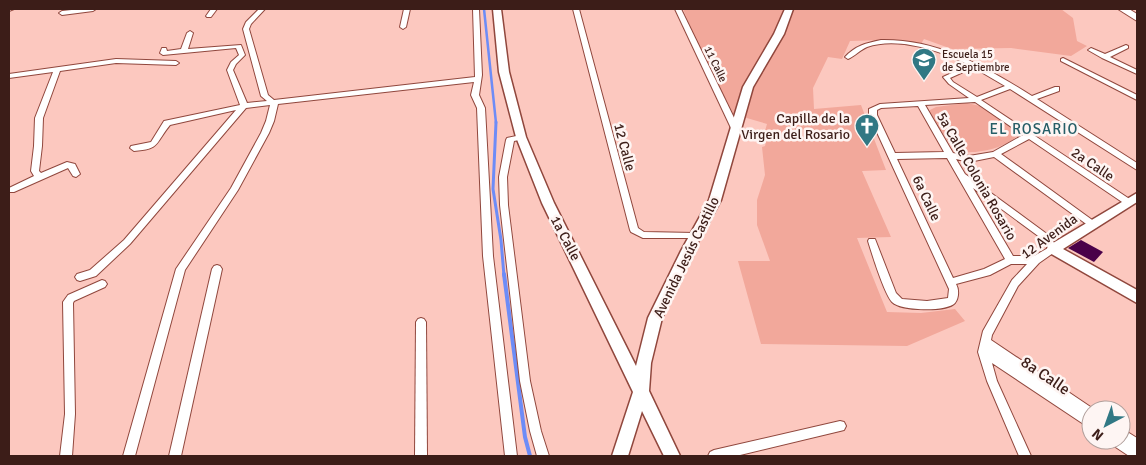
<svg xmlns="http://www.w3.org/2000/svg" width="1146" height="465" viewBox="0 0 1146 465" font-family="Signika,sans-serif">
<rect width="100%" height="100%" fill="#fcc8bf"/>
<g fill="#f2a89b">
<path d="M683,9h378l12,9 4,23 10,5 -16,10 -60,-8 -59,1 -28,-10 -3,5 -36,-4 -35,1 -8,18 -14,-2 -15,31 1,21 47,-4 25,65 -24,1 29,66 -34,1 30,74 34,1 34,-4 10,12 -58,25 -146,-2 -23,-83h32l-13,-36v-25l8,-25 -3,-28 3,-1 1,-4 -3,-4 4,-14 -34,-10 -37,-73z"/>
<path d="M967,103l13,3 31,20 4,4 1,7c-13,12 -45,19 -62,13l-25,-37 1,-3 6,-3z"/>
</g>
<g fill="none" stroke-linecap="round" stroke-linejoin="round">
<path stroke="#6d8cf7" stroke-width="2.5" d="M484,9l12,114"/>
<path stroke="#6d8cf7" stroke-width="3" d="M496,122l-3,67 8,51 3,36"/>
<path stroke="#6d8cf7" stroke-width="4" d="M504,274l21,163 5,19"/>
</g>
<path fill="#4a0149" d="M1081,240l22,12 -9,10 -26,-14z"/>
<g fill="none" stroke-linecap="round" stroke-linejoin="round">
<defs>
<g id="street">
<path d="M9,9h5l-5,2z"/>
<path d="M81,9h15l-3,2 -31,4 -3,-2 3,-2z"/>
<path d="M211,9h6l-6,8h-4l-1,-1z"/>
<path d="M259,9h6l-14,15 -2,5 19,66 6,5 201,-23 -2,-68h6l3,66 -3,20 6,13 8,148 24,200h-12l-22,-200 -6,-148 -6,-13 3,-13 -196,22 -4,17 -5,12 -31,57 -53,80 -50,186h-12l53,-187 55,-81 30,-55 5,-12 4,-16 -24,3 -116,136 -34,32 -16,5 -3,-1 -2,-3 2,-3 13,-4 34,-30 112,-130 -66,15c-15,18 -9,24 -36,26l-4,-3 1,-2 20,-4 13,-21 76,-16 -13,-35 4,-8 8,-7 -3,-7 -73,7 -3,-2 2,-5h4l1,3 14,-2 6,-16 3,-2 3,2 -5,16 53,-4 4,10 -9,9 -3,6 14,33 20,-2 -6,-5 -18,-67 3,-7z"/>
<path d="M404,9h6l-4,18 -3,2 -3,-2z"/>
<path d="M573,9h6l59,219 6,4 51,1 3,1 1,2 -1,2h-55l-12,-6 -1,-2z"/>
<path d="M675,9h6l58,119 -1,2h-6l-1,-2z"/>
<path d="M881,40c58,-1 103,26 151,56l23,-9h4v4l-22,8 100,64v7l-127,-81 -29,11 150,100 1,2 -1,2h-6l-96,-65 -28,15 94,68 1,2 -1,2h-6l-95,-69 -25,5 -13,-3 9,15 86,63 6,12 -1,2 -17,12 -21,23 -26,49 -1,5 104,70h-4v19l-99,-66 5,18 34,75h-12l-32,-75 -9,-29 5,-21 29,-51 15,-16h-16l-21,11 -34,9c3,5 3,14 -1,19 -8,9 -54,8 -63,-1 -8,-9 -20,-48 -24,-61l1,-2h6l21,54 6,6 25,2 21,-3 1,-9 -80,-174v-6l11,-5 89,-6 -20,-14 -6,-7 26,-12c-28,-14 -71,-29 -102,-18 -7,3 -12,9 -19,12l-3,-2c10,-11 21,-14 36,-17zM970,69h6l29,17 -28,11 -24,-15 -3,-4zM975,102l48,33 -30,17 -24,4 -16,-3 -28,-48zM918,106l26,46 -49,1 -18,-38v-5l4,-2zM947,158l58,101 -21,10 -31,9 -56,-119zM973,188l72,53 3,7 -14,8h-21z"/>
<path d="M1126,45l2,1v2l-18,9 27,13v4l-35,-16 -14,-8 3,-2 14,6z"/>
<path d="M1063,58l74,37v5l-76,-39v-2z"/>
<path d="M116,59l60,2 3,2 -3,2 -60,-2 -56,8 -17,47 -1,28 -3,25 2,2 26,-11 8,2 5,10 -4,3 -3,-1 -5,-8 -54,24h-5v-4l25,-12 -3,-5 3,-25 1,-28 18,-46 -44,6v-4z"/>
<path d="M521,135h3l1,2 -1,2 -10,2 -7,36 1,28 22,176 11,50 8,25h-12l-7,-25 -10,-50 -20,-176 -1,-28 7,-37 1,-2z"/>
<path d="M217,265l3,1 2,3 -41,187h-12l43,-187 2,-3z"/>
<path d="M102,280l3,1 2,3 -2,3 -31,14 -1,2 2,111 -3,42h-12l5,-42 -2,-112 5,-7z"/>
<path d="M421,318l3,1 2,3 1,134h-12l1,-134 2,-3z"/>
<path d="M840,421l4,1 2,4 -2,4 -4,1 -104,25h-28l2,-4 4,-2z"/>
<path d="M1121,428l16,10v18h-8l-18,-12 -2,-4h12z"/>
</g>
<g id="secondary">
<path d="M493,9h8l8,63 17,65 28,66 82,163 12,-48 33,-67 28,-51 34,-113 31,-53 11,-25h8l-9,25 -31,53 -32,113 -28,51 -31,67 -11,45 -2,28 31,65h-16l-22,-45 -14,45h-16l21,-64 -91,-189 -26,-66 -17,-65z"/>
<path d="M1137,193v9l-74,47 74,41v13l-89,-51 -1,-3 1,-3z"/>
</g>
<path id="primary" d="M1118,9h11l8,5v7z"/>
</defs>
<use href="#street" stroke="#90473d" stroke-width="2"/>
<use href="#secondary" stroke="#90473d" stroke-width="3"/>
<use href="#primary" stroke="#90473d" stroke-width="2"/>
<use href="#street" fill="#fff" fill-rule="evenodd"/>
<use href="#secondary" fill="#fff" fill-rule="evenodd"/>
<use href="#primary" fill="#fff" fill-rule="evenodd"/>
</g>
<defs>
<symbol id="school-pin" viewBox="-11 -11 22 30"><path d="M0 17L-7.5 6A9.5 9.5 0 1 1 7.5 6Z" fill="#317884" stroke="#fef5f3"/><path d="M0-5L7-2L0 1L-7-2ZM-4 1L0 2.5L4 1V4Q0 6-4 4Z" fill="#fff"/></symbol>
<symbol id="church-pin" viewBox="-11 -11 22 30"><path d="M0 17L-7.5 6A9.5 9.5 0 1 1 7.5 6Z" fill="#317884" stroke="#fef5f3"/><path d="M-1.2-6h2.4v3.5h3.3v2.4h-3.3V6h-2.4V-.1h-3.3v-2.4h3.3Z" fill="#fff"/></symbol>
</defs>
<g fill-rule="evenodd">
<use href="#school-pin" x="910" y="46" width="28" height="38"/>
<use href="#church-pin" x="853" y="112" width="28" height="38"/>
</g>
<g text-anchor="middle" stroke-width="5" stroke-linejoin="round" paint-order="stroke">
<g font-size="11" fill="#3c1d18" stroke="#fef5f3" text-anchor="start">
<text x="942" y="58">Escuela 15<tspan x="942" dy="13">de Septiembre</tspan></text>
</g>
<g font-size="11" fill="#3c1d18" stroke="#fef5f3">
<text transform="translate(716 64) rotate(64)" y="4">11 Calle</text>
</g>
<g font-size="14" fill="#3c1d18" stroke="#fef5f3" text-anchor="end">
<text x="850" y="123">Capilla de la<tspan x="850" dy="16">Virgen del Rosario</tspan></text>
</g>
<g font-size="14" fill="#3c1d18" stroke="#fef5f3">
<text transform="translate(625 147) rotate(75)" y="5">12 Calle</text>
<text transform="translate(1093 164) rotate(34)" y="5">2a Calle</text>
<text transform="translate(977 176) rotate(60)" y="5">5a Calle Colonia Rosario</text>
<text transform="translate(927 198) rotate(65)" y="5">6a Calle</text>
<text transform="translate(1049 236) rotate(-36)" y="5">12 Avenida</text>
<text transform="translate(566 238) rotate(62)" y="5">1a Calle</text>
<text transform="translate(686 257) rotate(-64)" y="5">Avenida Jesús Castillo</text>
</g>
<g font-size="15" letter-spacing="1" fill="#255e67" stroke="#fef5f3">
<text x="1034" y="134">EL ROSARIO</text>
</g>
<g font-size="16" fill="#3c1d18" stroke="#fef5f3">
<text transform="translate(1046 375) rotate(34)" y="6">8a Calle</text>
</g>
</g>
<rect width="1146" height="465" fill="none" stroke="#3c1d18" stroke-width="20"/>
<g transform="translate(1106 425) rotate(221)"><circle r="24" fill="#fef5f3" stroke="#b09f9b"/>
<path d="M0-4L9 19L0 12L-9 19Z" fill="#317884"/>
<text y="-8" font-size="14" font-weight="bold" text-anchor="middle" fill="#3c1d18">N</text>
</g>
</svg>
